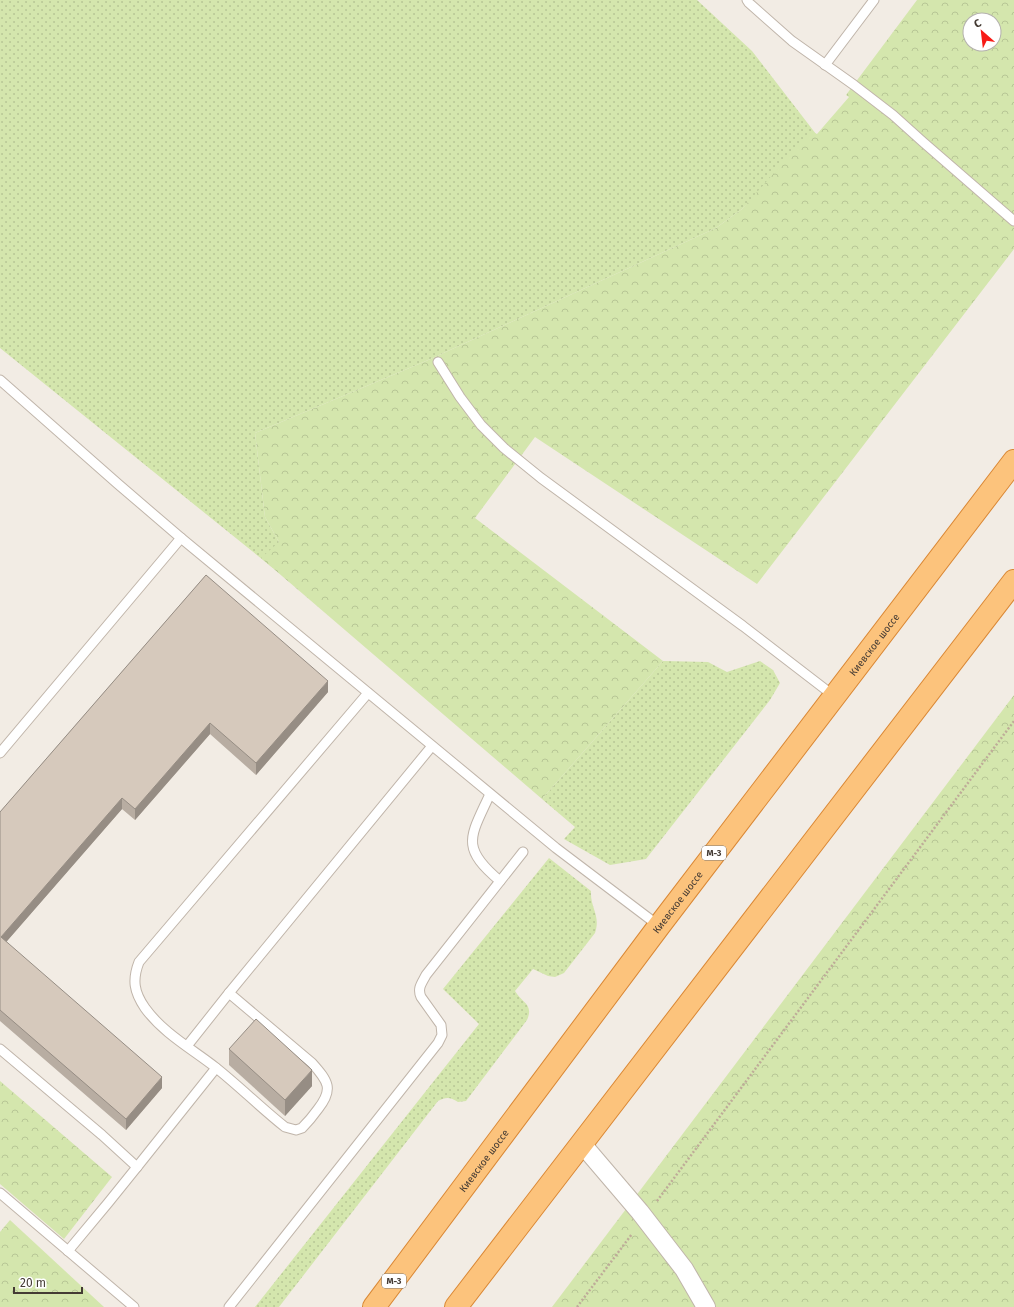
<svg xmlns="http://www.w3.org/2000/svg" width="1014" height="1307" viewBox="0 0 1014 1307" font-family="'Fira Sans',sans-serif">
<defs>
<pattern id="grass-dots" width="8" height="8" patternUnits="userSpaceOnUse"><rect width="8" height="8" fill="#d4e6ad"/><path d="M2 2h.1M6 6h.1" fill="none" stroke="#b7c695" stroke-width="1.8" stroke-linecap="round"/></pattern>
<pattern id="forest-crowns" width="20" height="18" patternUnits="userSpaceOnUse"><rect width="20" height="18" fill="#d4e6ad"/><path d="M2 6a3 3 0 1 1 6 0M12 15a3 3 0 1 1 6 0" fill="none" stroke="#b7c695"/></pattern>
</defs>
<rect width="100%" height="100%" fill="#f2ece4"/>
<g fill="url(#grass-dots)">
<path d="M0,0h697l55,51 64,83 -74,75 -26,19 -290,133 -171,72 10,84 14,25 -6,26 -273,-220z"/>
<path d="M663,661l45,1 19,10 33,-11 13,9 7,13 -10,17 -124,159 -36,6 -46,-26 11,-12 -33,-28z"/>
<path d="M549,858l42,33c-1,17 10,24 4,42l-31,40 -9,4 -7,-1 -15,-7 -18,22c7,12 19,13 12,29l-61,81 -8,1c-8,-5 -12,-5 -20,-1l-159,206h-24l224,-283 -36,-35z"/>
</g>
<g fill="url(#forest-crowns)" fill-rule="evenodd">
<path d="M917,0h97v249l-257,335 -222,-147 -60,81 188,143 -121,138 -281,-241 18,-16 -14,-25 -10,-84 171,-72 290,-133 26,-19 69,-78 6,3 32,-37 -3,-2zM970,20h24v24h-24z"/>
<path d="M1014,695v612h-462z"/>
<path d="M0,1081l112,96 -48,62 -64,-55z"/>
<path d="M10,1220l94,87h-104v-75z"/>
</g>
<g fill="none" stroke-linecap="round" stroke-linejoin="round">
<defs>
<g id="service">
<path d="M747,0l2,3 43,38 62,44 39,30 30,27 91,79"/>
<path d="M825,65l49,-65"/>
<path d="M438,362l22,35 21,28 23,23 37,30 202,148 91,70"/>
<path d="M0,380l118,104 63,54 375,310 103,78"/>
<path d="M0,753l181,-215"/>
<path d="M490,794c-19,42 -31,53 10,87"/>
<path d="M229,993l83,70c16,18 22,26 6,46 -5,7 -10,13 -16,19l-6,2 -11,-3c-24,-19 -46,-41 -70,-60 -23,-18 -52,-34 -70,-59 -11,-16 -13,-28 -6,-46l229,-269"/>
<path d="M187,1046l42,-53 203,-247"/>
<path d="M0,1049l102,86 35,32 -29,36 -40,48"/>
<path d="M137,1167l79,-99"/>
<path d="M0,1193l134,114"/>
<path d="M229,1307l209,-264 4,-8 -1,-10 -20,-28c-4,-9 1,-14 5,-22l97,-123"/>
</g>
<path id="minor" d="M582,1144l58,68 44,57 22,38"/>
<g id="trunk">
<path id="s1" d="M374,1307l285,-381 355,-465"/>
<path d="M456,1307l558,-726"/>
</g>
</defs>
<use href="#service" stroke="#c0b5aa" stroke-width="11"/>
<use href="#minor" stroke="#c0b5aa" stroke-width="20"/>
<use href="#trunk" stroke="#da8835" stroke-width="24"/>
<g stroke="#beac98" stroke-width="2.5" stroke-dasharray="2 2" stroke-linecap="butt">
<path d="M657,1201l357,-480"/>
<path d="M577,1307l55,-73"/>
</g>
<use href="#service" stroke="#fff" stroke-width="9"/>
<use href="#minor" stroke="#fff" stroke-width="18"/>
<use href="#trunk" stroke="#fcc37c" stroke-width="22"/>
</g>
<g fill="#b8ada2">
<path d="M206,575l122,117 -72,83 -46,-41 -75,86 -13,-11 -116,133 156,146 -36,42 -126,-109v-209z"/>
<path d="M229,1049l83,37 -27,30 -56,-51z"/>
</g>
<g fill="#968d84">
<path d="M328,681v11l-72,83v-12z"/>
<path d="M210,723v11l-75,86v-11z"/>
<path d="M122,798v11l-121,139v-11z"/>
<path d="M312,1070v16l-27,30v-16z"/>
<path d="M162,1077v11l-36,42v-11z"/>
</g>
<g fill="#d6c9bc" stroke="#968d84">
<path d="M206,575l122,106 -72,82 -46,-40 -75,86 -13,-11 -121,139 161,140 -36,42 -126,-109v-198z"/>
<path d="M256,1019l56,51 -27,30 -56,-51z"/>
</g>
<g text-anchor="middle" stroke-width="4" stroke-linejoin="round" paint-order="stroke">
<g fill="#fff" stroke="#7c7671" stroke-width="1">
<rect x="702" y="846" width="24" height="14" rx="3"/>
<rect x="382" y="1274" width="24" height="14" rx="3"/>
</g>
<g font-size="9" font-weight="bold" fill="#443b34">
<text x="714" y="856">М-3</text>
<text x="394" y="1284">М-3</text>
</g>
<g font-size="10" fill="#443b34" stroke="#fff">
<text dy="4" stroke="none"><textPath href="#s1" startOffset="830">Киевское шоссе</textPath></text>
<text dy="4" stroke="none"><textPath href="#s1" startOffset="506">Киевское шоссе</textPath></text>
<text dy="4" stroke="none"><textPath href="#s1" startOffset="183">Киевское шоссе</textPath></text>
</g>
</g>
<g transform="translate(982 32) rotate(332)"><circle r="19" fill="#ffffff" stroke="#b4b1ae"/>
<path d="M0-3L7 15L0 10L-7 15Z" fill="#f71a16"/>
<text y="-6" font-size="11" font-weight="bold" text-anchor="middle" fill="#443b34">С</text>
</g>
<path d="M14 1287v6h68v-6" fill="none" stroke="#443b34" stroke-width="2"/>
<text x="20" y="1287" font-size="12" fill="#443b34" stroke="#ffffff" stroke-width="3" paint-order="stroke">20 m</text>
</svg>
